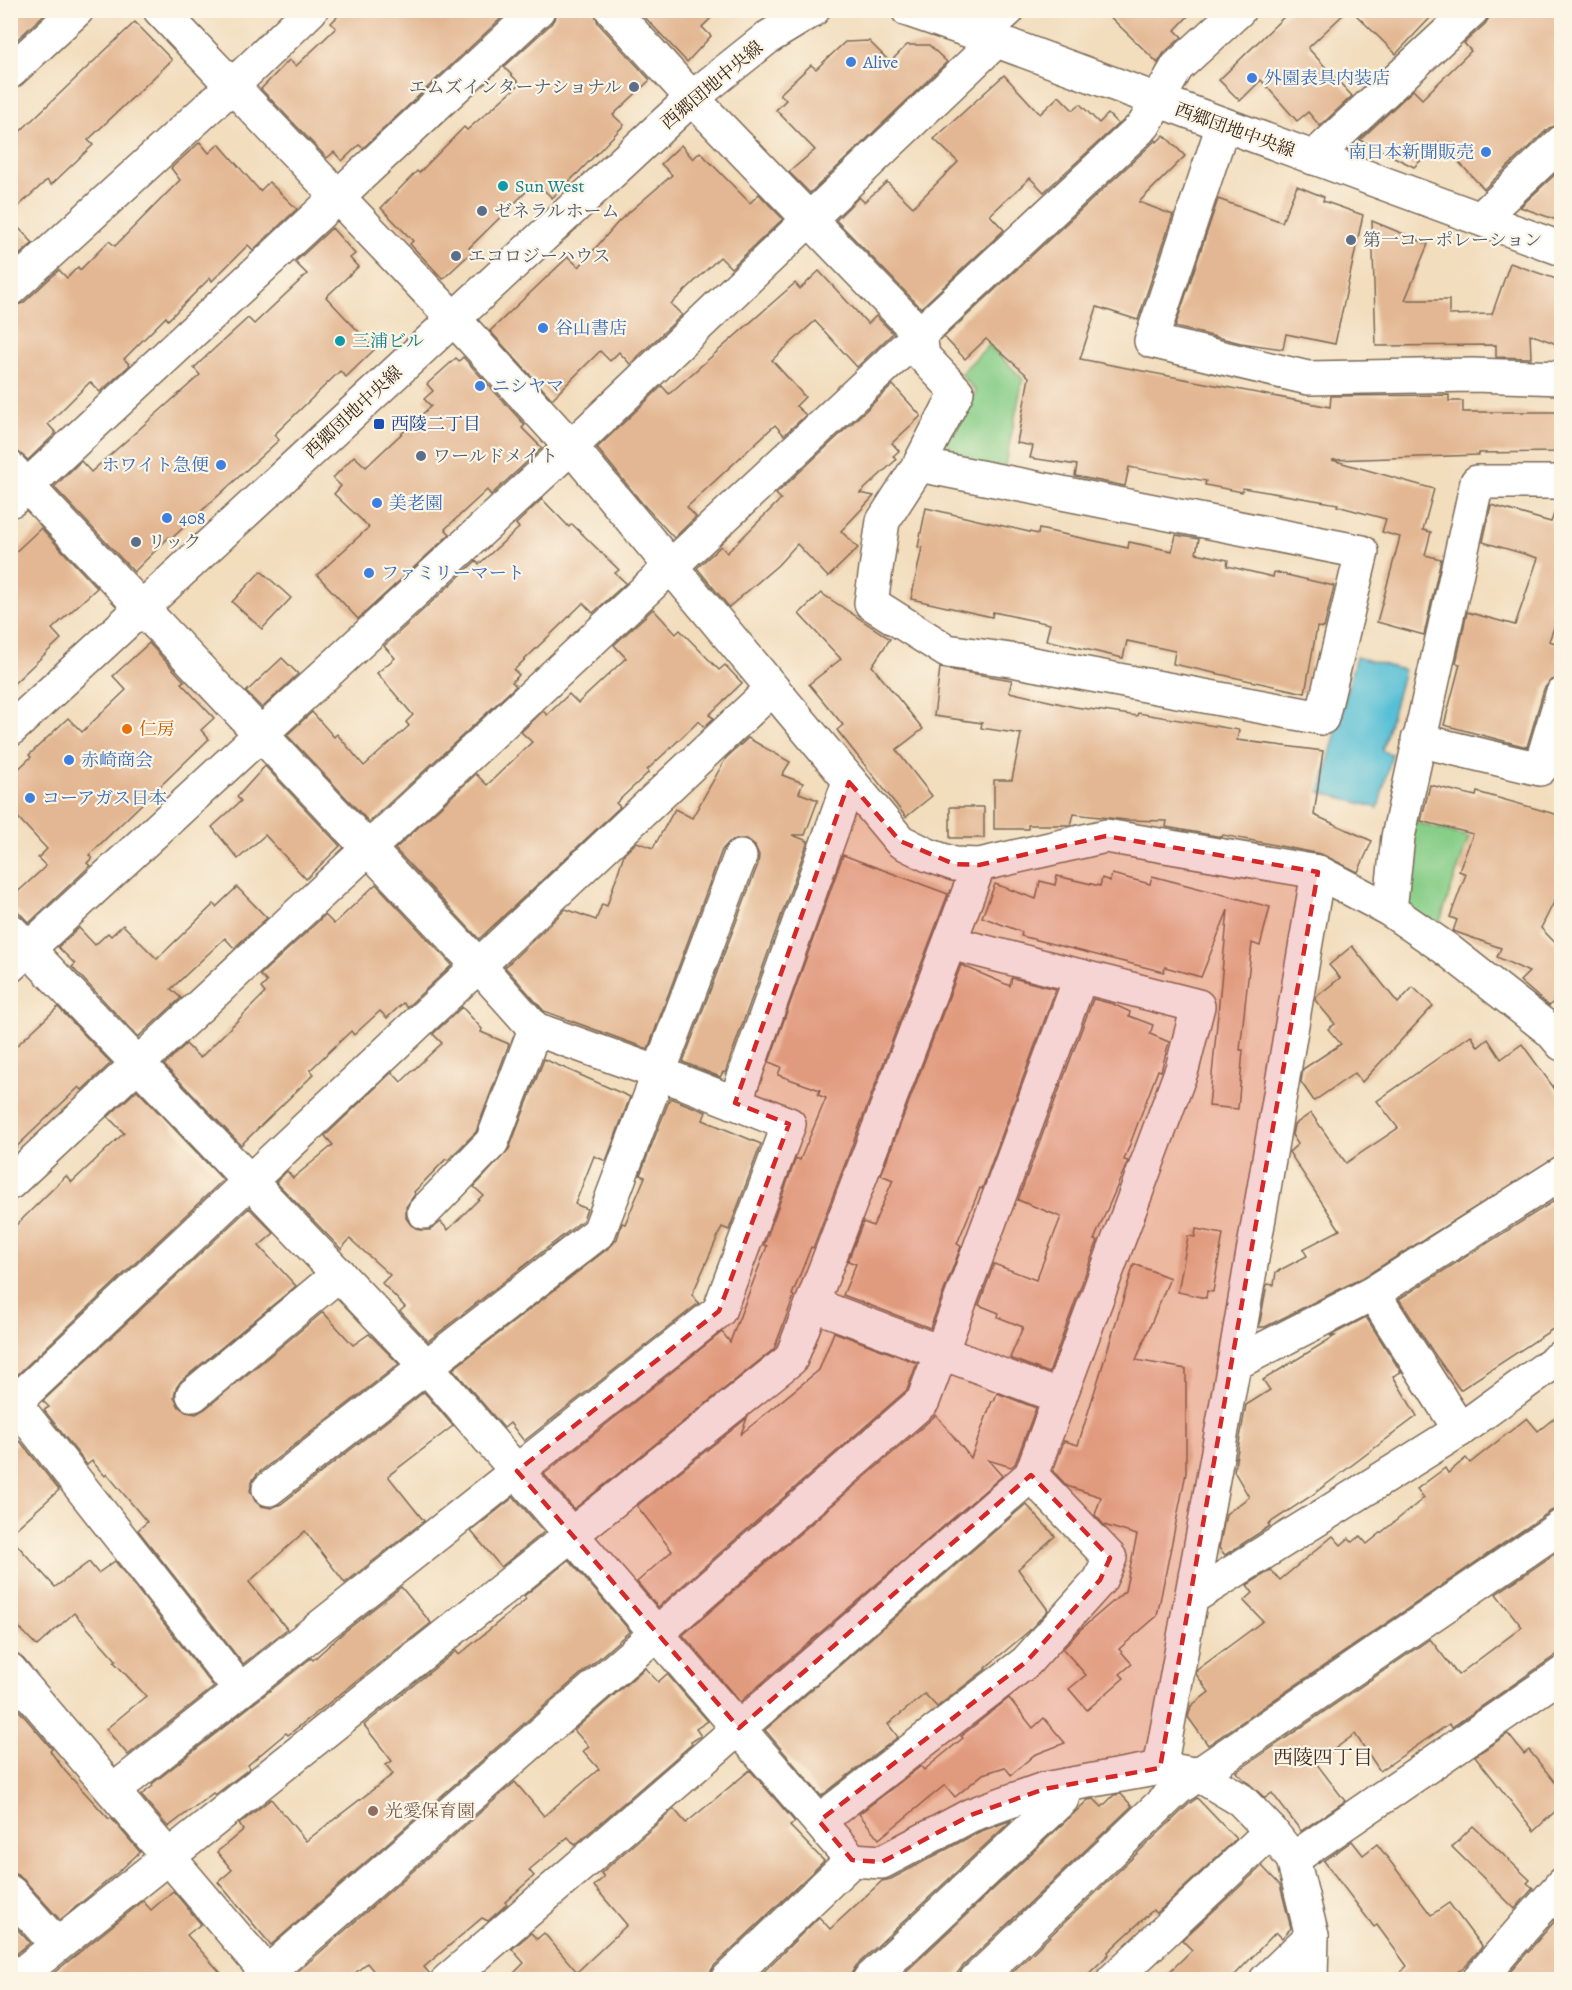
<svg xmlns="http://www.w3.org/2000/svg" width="1572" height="1990" viewBox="0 0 1572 1990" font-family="Alegreya,'Noto Serif JP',serif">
<rect width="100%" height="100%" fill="#fcf5e5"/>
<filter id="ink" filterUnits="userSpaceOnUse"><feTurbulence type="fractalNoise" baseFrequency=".0167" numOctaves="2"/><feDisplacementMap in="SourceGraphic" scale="12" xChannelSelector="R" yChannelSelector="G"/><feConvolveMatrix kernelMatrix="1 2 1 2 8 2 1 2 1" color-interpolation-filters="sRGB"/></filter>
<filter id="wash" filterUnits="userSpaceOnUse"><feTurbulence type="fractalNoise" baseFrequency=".008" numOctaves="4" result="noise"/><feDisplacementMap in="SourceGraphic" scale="24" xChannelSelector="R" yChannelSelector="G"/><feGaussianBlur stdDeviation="1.35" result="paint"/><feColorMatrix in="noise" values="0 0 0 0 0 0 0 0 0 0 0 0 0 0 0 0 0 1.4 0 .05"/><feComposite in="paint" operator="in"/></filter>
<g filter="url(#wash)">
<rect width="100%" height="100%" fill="#f2ddbd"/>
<g fill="#87ce88" stroke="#617c53" stroke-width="1.5">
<path d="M989,345l34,34 -19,91 -50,-9 -10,-18 32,-52 -16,-17z"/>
<path d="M1414,822l55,15 -31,90 -27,-17 -6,-13z"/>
</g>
<path fill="#59c0d6" stroke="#4a757a" stroke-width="1.5" d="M1356,657l48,13 -22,81 10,3 -14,54 -58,-16z"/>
<g id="blocks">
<g fill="#e3b793">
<path d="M10,10h39l-39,36z"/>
<path d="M344,10h166l-147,138 -4,-3 -17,16 -8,-9 -7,6 -66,-69 28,-29 7,6 40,-38 -5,-5z"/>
<path d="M556,10h38l4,13 52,57 -37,35 11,10 -45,47 -27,26 -16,-16 -67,66 4,3 -30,28 -33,-35 3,-3 -32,-33 36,-37 2,2 45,-46 3,3 53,-46 -16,-17 47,-43 5,-8z"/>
<path d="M638,10h81l-17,17 9,9 -24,26z"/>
<path d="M1103,10h91l-19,20 7,7 -18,16 -6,10z"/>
<path d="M1291,10h57l-40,38 44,48 -32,30 -12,-14 -11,9 -36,-41 -21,21 -21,-21z"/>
<path d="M1351,10h93l-7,7 -4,-2 -37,39z"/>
<path d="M1490,10h72v114l-13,4 -65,61 -44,-47 -26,25 -54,-27 53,-50 9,9 49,-48 -7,-8 21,-19 5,-8z"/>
<path d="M135,22l37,38 -84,80 5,5 -42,40 -4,-5 -37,34v-73z"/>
<path d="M869,41l21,21 17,-17h22l18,17 -137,131 -21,-21 26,-22 -39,-40 10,-10 -6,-6 31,-29 5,4 29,-27z"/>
<path d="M1004,75l36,39 19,-18 14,14 7,-6 19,19 9,-9 10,10 -74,68 -14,-14 -40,37 14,15 -83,78 -85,-88 23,-23 5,5 23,-20 26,25 45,-45 -24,-23z"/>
<path d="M1164,135l21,21 -46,46 34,13 -35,105 -41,-13 -17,52 250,48 1,-11 118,-1v6h14v11h99v40l-83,1v2l-147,5 102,29 -11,41 8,2 -6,23 16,4 -17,76 -47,-13 23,-85 -18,-5 4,-13 -49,-13 1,-2 -95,-16 -1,4 -37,-7 1,-4 -77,-14 -4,19 -50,-10 2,-11 -47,-7 3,-12 -16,-3 12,-66 -43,-38 -21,20 -21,-22 212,-197 1,2z"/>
<path d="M200,142l9,11 10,-9 41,47 9,-9 28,27 -44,41 -5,-5 -36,36 -2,-3 -42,42 -2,-3 -42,42 6,6 -30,27 -10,-10 -42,42 8,9 -28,27 -18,-15v-138l13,-4 36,-33 8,8 11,-11 2,3 29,-29 6,5 65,-66 -9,-12z"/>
<path d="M681,145l12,14 7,-7 50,51 9,-9 24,25 -52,49 -11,-11 -49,47 11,11 -52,49 -11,-12 -9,9 -10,-10 -48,48 -62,-68 78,-74 11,10 40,-46 53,-46 -11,-11z"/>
<path d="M1562,168v54l-42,-15z"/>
<path d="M1297,186l27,11 -1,4 40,14 -28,129 -49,-10 -3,15 -42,-6 -66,-16 43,-128 64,23z"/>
<path d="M10,219l23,24 -23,20z"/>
<path d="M1372,221l56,23 -23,56h44v15l43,-1 18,-51 52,18v65l-32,-12 1,24 -35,-1v-12l-120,1z"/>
<path d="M332,228l23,26 -5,4 8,9 -32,30 49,52 -29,28 -6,-6 -66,64 5,5 -108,99 -2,-2 -35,35 -80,-85 27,-26 10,11 109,-97 -6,-7 21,-20 33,-30 6,6 53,-50 -12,-12z"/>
<path d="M819,271l49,53 8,-8 17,17 -36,34 -42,-46 -43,39 33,37 -9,9 10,9 -22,20 -9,-10 -88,82 9,10 -22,21 -32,-35 -45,-55 65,-62 7,8 126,-111 5,6z"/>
<path d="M463,357l62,68 -3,3 20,20 -51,47 -4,-5 -42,39 5,5 -92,85 -41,-44 52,-48 -35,-33 7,-8 -8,-8 21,-22 12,11 65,-61 -7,-7 9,-8 -6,-7 29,-26 3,3z"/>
<path d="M893,385l28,31 -29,27 7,8 -6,5 3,4 -36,33 14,3 -33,35 17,17 -30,29 -31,-33 -19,21 -49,42 -32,-39 24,-22 6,7 54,-54 -5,-5z"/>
<path d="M542,499l27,28 3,-3 47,46 -4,3 11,10 -33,30 -10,-10 -69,67 5,5 -7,7 4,4 -147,136 -82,-87 25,-23 22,25 3,-3 27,32 45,-40 -3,-4 7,-7 -36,-42 18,-15 -11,-12 92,-85 3,3 40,-36 -3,-4z"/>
<path d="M1558,503h4v103l-13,35 13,4v32l-12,4 -6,8 -17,58 -83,-22 16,-61 -4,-1 11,-51 48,13 23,-67 -55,-16 8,-37 60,17z"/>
<path d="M926,508l112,26 1,-5 89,19 1,-6 43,9 4,-16 23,4 -3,14 32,7 -1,6 46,11 1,-5 60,14 -10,42 -7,-1 -12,66 -132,-29 2,-13 -48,-10 -4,17 -77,-18 4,-16 -57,-12 -1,5 -81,-18 11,-51 -4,-1z"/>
<path d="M41,528l56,60 -45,41 9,10 -51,48v-130z"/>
<path d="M261,571l30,27 -29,31 -30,-27z"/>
<path d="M821,593l69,46 -18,27 51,63 -27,21 36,46 -26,21 -69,-87 6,-5 -34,-41 32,-25 -42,-45z"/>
<path d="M653,609l23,25 4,-4 39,40 6,-5 17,18 -33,32 5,3 -10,9 -5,-6 -52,49 2,2 -33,31 4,4 -141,132 -84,-90 81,-75 11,11 45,-43 -11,-10 22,-21 4,4 22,-21 9,9 48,-45 -12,-13z"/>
<path d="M149,643l35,38 -3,2 33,35 -13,12 8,9 -120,116 3,3 -5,5 3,3 -61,57 -19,-20v-4l36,-33 -8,-8 9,-9 -37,-40v-32l21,-20 -2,-2 39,-37 14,14 44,-42 -13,-14z"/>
<path d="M282,658l16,16 -36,34 -16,-16z"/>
<path d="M940,668l72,12 -3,12 66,15 62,9 1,-3 101,17 -2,10 86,11 -9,64 58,26 -14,31 -37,-18 -98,-19 -1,2 -56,-10 1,-6 -41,-1 -52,-6 -3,11h-43v4h-34v-49h18l9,-46 -40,-6 1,-5 -48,-7z"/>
<path d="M748,738l42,24 -8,13 21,8 -4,10 19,7 -13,35h-13l16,6 -83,232 -2,-1 -3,5 -37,-15 75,-198 1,-9 -4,-9 -9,-7h-10l-7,3 -7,8 -74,199 -104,-38 -39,-44 61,-58 30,11 6,-16 5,2 17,-52 13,-12 16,6 22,-39 17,9 34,-60z"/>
<path d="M265,766l75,80 -34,33 -41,-44 -27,24 -26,-32 29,-26 -4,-4z"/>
<path d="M1430,785l46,11 1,-4 85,24v70l-21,42 21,22v44l-13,12 -29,-25 9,-9 -32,-15 4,-9 -48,-17 4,-11 -7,-3 16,-43 -7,-3 14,-37 -52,-13z"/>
<rect x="950" y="807" width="34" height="31"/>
<path d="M843,855l105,39 -135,354 -2,-1 -19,48 2,1 -20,53 -200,160 -30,-35 178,-142 8,10 37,-96 -3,-1 32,-87 4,2 26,-62 -8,-3 2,-5 -42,-15 3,-8 -12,-5z"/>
<path d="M1112,874l38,10 2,-8 118,31 -10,39 -8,-3 -12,107h3l-5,59 -29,-3 19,-196 -27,67 -36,-10 -1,5 -143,-36 1,-4 -40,-15 13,-33 41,15 4,-18 15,4 2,-9 43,10 2,-8 8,3z"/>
<path d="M376,884l76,81 -45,42 -4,-4 -16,15 -7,-7 -26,24 -3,-4 -41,39 4,4 -73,71 -77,-80 22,-21 14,14 65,-65 -4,-5 6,-6 -7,-7 65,-60 9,9z"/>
<path d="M237,887l30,31 -33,30 -9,-10 -54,51 10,9 -43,39 -66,-70 3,-3 -17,-17 21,-19 16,17 13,-12 3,3 12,-11 34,34 57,-55 2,3z"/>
<path d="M1352,946l46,57 15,-16 20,19 -71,76 -7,-9 -41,28 -13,-19 2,-13 38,-25 -13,-15 7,-5 -20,-24 1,-3 24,-19 -11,-13z"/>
<path d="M961,965l49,21 2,-8 44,11 -74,200 -2,-1 -23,56 4,2 -31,82 -87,-33 13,-31 -8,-3 15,-39 10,4 20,-46 -12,-5z"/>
<path d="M1093,999l20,5 17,8 -1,4 24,9 -3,9 19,8 -8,29 -3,-1 -34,90 4,1 -34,79 4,1 -3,7 -46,125 -39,-15 13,-31 -25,-10 1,-4 -20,-8 15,-41 42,16 25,-63 -43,-17z"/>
<path d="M58,1007l53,56 -29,27 -3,-3 -69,66v-101z"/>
<path d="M462,1007l20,22 -1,3 28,12 -33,88 -28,28 -2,-1 -32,33 1,2 -9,13v11l5,7 8,5h11l11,-8 7,8 35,-35 -9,-8 35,-38 35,-90 86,38 -24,64 -12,-5 -19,48 12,5 -4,11 -155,121 -28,-30 5,-4 -23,-24 8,-8 -40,-36 -9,10 -65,-67 11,-11 6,7 40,-33 -8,-9 67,-64 9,10 41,-39 -9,-9z"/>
<path d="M1471,1035l7,12 10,-8 13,20 21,-15 40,55v54l-198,124 -99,50h-6l8,-43 7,1 2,-13 31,-16 -4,-7 37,-19 -51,-78 9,-8 -6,-9 2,-10 17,-12 35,50 52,-35 -21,-27z"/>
<path d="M137,1090l86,90 -206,195 -7,-7v-137l56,-55 6,6 52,-49 -16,-16z"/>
<path d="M670,1098l36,14 -3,8 58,24 -32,86 -7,-3 -30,68 7,8 -175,138 -14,-18 -6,5 -51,-59 158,-123 6,-7 5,-16 3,1 20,-47 -5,-2z"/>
<path d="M1562,1196v127l-102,67 -27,-38 -34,-53z"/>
<path d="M249,1208l25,25 -15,13 37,40 -115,95 -5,7 -2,10 5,9 7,5 10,2 9,-5 118,-97 30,33 16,-11 30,30 -142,110 -5,7 -2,10 5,10 6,5 10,2 10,-4 143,-112 29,34 -65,50 36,45 -79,62 -40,-52 -56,51 38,47 -44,35 -105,-134 9,-8 -40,-48 -2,2 -13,-15 -5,4 -43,-55 5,-3 -6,-6z"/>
<path d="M1196,1229l27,5 -10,58 -6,-1 -1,7 -28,-6 10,-56 7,1z"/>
<path d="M1134,1264l36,14 -34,82 50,9v104l-29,143 -38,33 13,15 -12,10 4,4 -37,32 -18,-21 17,-14 -23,-26 17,-19 45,-39 12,-56 -33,-10 -9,-10 6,-18 -34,-11 -14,-15 11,-30 14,4z"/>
<path d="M1366,1317l35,55 -8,4 24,40 -106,80 -43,28 2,2 -45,29 -6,-7 7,-34 23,-17 -15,-26 12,-66 24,-15 -7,-10 72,-44h-5z"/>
<path d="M834,1332l83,31 -10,27 -249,217 -21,-25 35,-31 -35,-45 110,-88 -6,16 78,-64z"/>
<path d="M997,1393l39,15 -21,56 -4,3 -23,-7 14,16 -262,226 -57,-67 253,-220 35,43 21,-57h2z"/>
<path d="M1562,1412v95l-11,4 -343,234 -20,-28 3,-11 18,-14 -13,-18 1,-4 66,-49 -19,-20 9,-8 -6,-8 24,-15 9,10 53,-44 8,9 8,-7 4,4 7,-6 7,8 57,-46 -7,-9 28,-21 3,5 18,-15 4,5 57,-45 11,13z"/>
<path d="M20,1441l39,49 -49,44v-85z"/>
<path d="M514,1497l30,35 -43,35 -30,-36z"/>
<path d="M1026,1504l29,32 -37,33 30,41 -19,21 -44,37 1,1 -49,38 -12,-13 -37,30 10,13 -77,59 -56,-66z"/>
<path d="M10,1537l45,50 34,-25 9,11 17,-12 99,126 -86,68 -22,-26 40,-33 -32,-34 2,-2 -42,-47 -37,33 -27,-28z"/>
<path d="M1562,1549v102l-110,76 -3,-3 -69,47 -25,-37 -39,29 29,38 -44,30 -29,-38 -7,5 -29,-26 194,-133 28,36 64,-48 -26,-33z"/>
<path d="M569,1560l61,71 -359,314 -53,-63 14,-12 -15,-18 26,-22 -4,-6 32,-25 35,42 87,-67 -7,-9 6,-4 -28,-36 92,-74 3,4 67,-56 -2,-3z"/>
<path d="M401,1587l30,36 -143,112 -2,-2 -38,32 2,3 -35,27 -2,-2 -45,34 -27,-32 12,-9 -1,-2 159,-126 2,2 30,-27z"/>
<path d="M645,1668l13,14 9,-8 41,47 -12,8 5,7 -10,6 1,2 -117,101 -7,-8 -39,33 5,6 -29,26 2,2 -19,17 -6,-3 -58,49 6,7v6h-49l-14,-17 -20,17h-47l-5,-6 220,-192 29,34 55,-47 -16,-18 6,-4 -15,-17z"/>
<path d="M1009,1698l24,30 11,-10 21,25 -31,12 -23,20 -6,-8 -22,7 -28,23 -10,-12 -66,54 -20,-25 62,-48 3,4 39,-32 -2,-2z"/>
<path d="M10,1700l42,49 -2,2 15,20 44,48 2,-1 29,34 -23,21 -57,47 -36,-40 -8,-6h-6z"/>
<path d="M1508,1734l16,20 5,-4 33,41v14l-28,26 -59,-75z"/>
<path d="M750,1770l45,52 -5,4 34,35 -110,105 -5,8v6h-202l17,-17 -12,-14 19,-16 6,6 7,-6 33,39 50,-47 -33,-39 10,-9 -3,-4 73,-64 12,14z"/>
<path d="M1121,1794l11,12 -169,160 -11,14h-55l191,-180 6,-1 8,8 12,-12z"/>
<path d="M1197,1798l39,41 -79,74 -4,-3 -45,42 1,2 -27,26h-78l185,-176z"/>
<path d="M1012,1820l-156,146 -5,8v6h-96l64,-63 11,12 52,-48 9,-2 88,-47z"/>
<path d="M1473,1826l57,54 -3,3 6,5 -18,21 -63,-62z"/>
<path d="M1352,1841l11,14 14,-11 54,71 18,-12 33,44 -17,19 -18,14h-54l14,-14 -30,-41 -3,2 -50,-66z"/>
<path d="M1262,1866l18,19 11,43 -9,10 -6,-6 -46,48h-69l31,-30 -10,-10z"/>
<path d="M173,1891l28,33 -14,11 40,45h-182l98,-79 8,9z"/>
<path d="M1562,1913v67h-59z"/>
<path d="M10,1921l20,22 -20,16z"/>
</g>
</g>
</g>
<g filter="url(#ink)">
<use href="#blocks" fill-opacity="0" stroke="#7b6956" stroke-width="1.5"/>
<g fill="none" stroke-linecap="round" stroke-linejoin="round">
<defs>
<g id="minor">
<path d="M160,10l294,309 117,128 329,394 28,14 26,9 25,1 127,-29 212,36 72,38 55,38 106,83 11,13"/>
<path d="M612,10l80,88 228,236 3,22 34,36 -38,73 -36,56 -12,82 76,48 70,10 305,57 40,-166 -443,-87"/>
<path d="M981,35l27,-25"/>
<path d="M10,72l67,-62"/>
<path d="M1223,125l-72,216 157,37 165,-3 89,3"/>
<path d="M1313,158l159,-148"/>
<path d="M1481,218l81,-76"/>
<path d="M10,289l222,-203 79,-76"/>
<path d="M10,468l469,498 56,63 124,44 130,51 -70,187 -606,480"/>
<path d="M12,500l526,-490"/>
<path d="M1418,740l122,29 22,-74"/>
<path d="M1390,910l8,-73 79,-355h85"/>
<path d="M10,930l416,436 426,494 30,2 89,-47 73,-26 116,-21 39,7 42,25 30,31 22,28 19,77 -1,44"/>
<path d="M10,966l561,-519 425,-406"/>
<path d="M735,1103l114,-321"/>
<path d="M10,1183l1134,-1058 33,-58 62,-57"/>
<path d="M424,1212l68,-70 43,-113"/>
<path d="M1373,1293l87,137"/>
<path d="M812,1304l248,93"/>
<path d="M1234,1364l139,-71 189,-120"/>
<path d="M193,1395l146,-121"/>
<path d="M10,1397l230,293"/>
<path d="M10,1407l762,-718"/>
<path d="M269,1489l330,-257 141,-375"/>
<path d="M1193,1597l267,-167 102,-74"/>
<path d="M10,1670l263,310"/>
<path d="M1160,1768l74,-404 84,-492"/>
<path d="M819,1821l207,-159 74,-82 10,-22 -79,-83"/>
<path d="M1293,1859l269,-185"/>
<path d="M10,1892l47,53"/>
<path d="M14,1980l777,-621 188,-494"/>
<path d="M259,1980l664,-579 158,-425"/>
<path d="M448,1980l583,-505 151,-406 16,-63 -248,-63"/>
<path d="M727,1980l125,-120"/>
<path d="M869,1980l193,-181 4,-14"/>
<path d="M976,1980l201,-191 385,-263"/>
<path d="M1113,1980l158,-149"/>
<path d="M1266,1980l46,-44"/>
<path d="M1478,1980l84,-96"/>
</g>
<g id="tertiary">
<path d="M908,10l73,25 581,214"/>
<path d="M10,730l682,-632 75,-60 46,-28"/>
</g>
</defs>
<use href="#minor" stroke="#7b6956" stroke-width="36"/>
<use href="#tertiary" stroke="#7b6956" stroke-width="36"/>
<use href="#minor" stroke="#fff" stroke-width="33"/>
<use href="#tertiary" stroke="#fff" stroke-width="33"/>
</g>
</g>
<path fill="#d62828" fill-opacity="0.2" stroke="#d62828" stroke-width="4.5" stroke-dasharray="12 8" stroke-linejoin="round" d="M849,782l51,59 54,23 25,1 127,-29 212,36 -158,896 -116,21 -73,26 -89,47 -30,-2 -33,-39 207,-159 74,-82 10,-22 -79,-83 -292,253 -222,-257 202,-160 70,-187 -54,-21z"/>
<g fill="#3f7fe0" stroke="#fcf5e5" stroke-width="2">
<circle cx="851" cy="62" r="6"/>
<circle cx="1252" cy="78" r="6"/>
<circle cx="1486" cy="152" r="6"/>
<circle cx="543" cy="328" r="6"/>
<circle cx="480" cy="386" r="6"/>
<circle cx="221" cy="465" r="6"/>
<circle cx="377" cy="503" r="6"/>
<circle cx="167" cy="518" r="6"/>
<circle cx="369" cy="573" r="6"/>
<circle cx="69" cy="760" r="6"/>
<circle cx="30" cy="798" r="6"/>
</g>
<g fill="#5c6f8a" stroke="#fcf5e5" stroke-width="2">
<circle cx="634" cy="87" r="6"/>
<circle cx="482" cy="211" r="6"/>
<circle cx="1351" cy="240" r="6"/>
<circle cx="456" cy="256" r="6"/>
<circle cx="421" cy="456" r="6"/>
<circle cx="136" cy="542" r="6"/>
</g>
<g fill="#0f9aa8" stroke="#fcf5e5" stroke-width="2">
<circle cx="503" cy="186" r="6"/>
<circle cx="340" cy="341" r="6"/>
</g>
<rect fill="#1a4fb4" stroke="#fcf5e5" stroke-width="2" x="373" y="418" width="12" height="12" rx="3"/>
<circle fill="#e8710a" stroke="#fcf5e5" stroke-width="2" cx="127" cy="729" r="6"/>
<circle fill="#8d6e63" stroke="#fcf5e5" stroke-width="2" cx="373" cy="1811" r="6"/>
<g text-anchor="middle" stroke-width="4.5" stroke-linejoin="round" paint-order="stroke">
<g font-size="18" fill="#366cbe" stroke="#fcf5e5" text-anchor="start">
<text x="863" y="68">Alive</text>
<text x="1264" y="84">外園表具内装店</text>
<text x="1474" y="158" text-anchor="end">南日本新聞販売</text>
<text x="555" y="334">谷山書店</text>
<text x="492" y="392">ニシヤマ</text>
<text x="209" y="471" text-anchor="end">ホワイト急便</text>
<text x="389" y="509">美老園</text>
<text x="179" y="524">408</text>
<text x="381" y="579">ファミリーマート</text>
<text x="81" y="766">赤崎商会</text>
<text x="42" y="804">コーアガス日本</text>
</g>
<g font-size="18" fill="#3b2a1e" stroke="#fcf5e5">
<text transform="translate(712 85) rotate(-40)" y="6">西郷団地中央線</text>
<text transform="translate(1235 130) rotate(20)" y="6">西郷団地中央線</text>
<text transform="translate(353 412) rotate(-43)" y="6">西郷団地中央線</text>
</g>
<g font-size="18" fill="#4e5e75" stroke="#fcf5e5" text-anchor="start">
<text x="622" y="93" text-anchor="end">エムズインターナショナル</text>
<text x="494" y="217">ゼネラルホーム</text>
<text x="1363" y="246">第一コーポレーション</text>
<text x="468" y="262">エコロジーハウス</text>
<text x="433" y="462">ワールドメイト</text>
<text x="148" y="548">リック</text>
</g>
<g font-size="18" fill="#0d838f" stroke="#fcf5e5" text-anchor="start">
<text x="515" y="192">Sun West</text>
<text x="352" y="347">三浦ビル</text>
</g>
<g font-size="18" fill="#164399" stroke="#fcf5e5" text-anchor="start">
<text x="391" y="430">西陵二丁目</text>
</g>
<g font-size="18" fill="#c56008" stroke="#fcf5e5" text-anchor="start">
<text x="139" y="735">仁房</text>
</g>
<g font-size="18" fill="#785e54" stroke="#fcf5e5" text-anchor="start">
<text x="385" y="1817">光愛保育園</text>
</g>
<g font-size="20" fill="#3b2a1e" stroke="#fcf5e5">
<text x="1323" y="1764">西陵四丁目</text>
</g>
</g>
<rect width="1572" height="1990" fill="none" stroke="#fcf5e5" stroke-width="36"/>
</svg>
